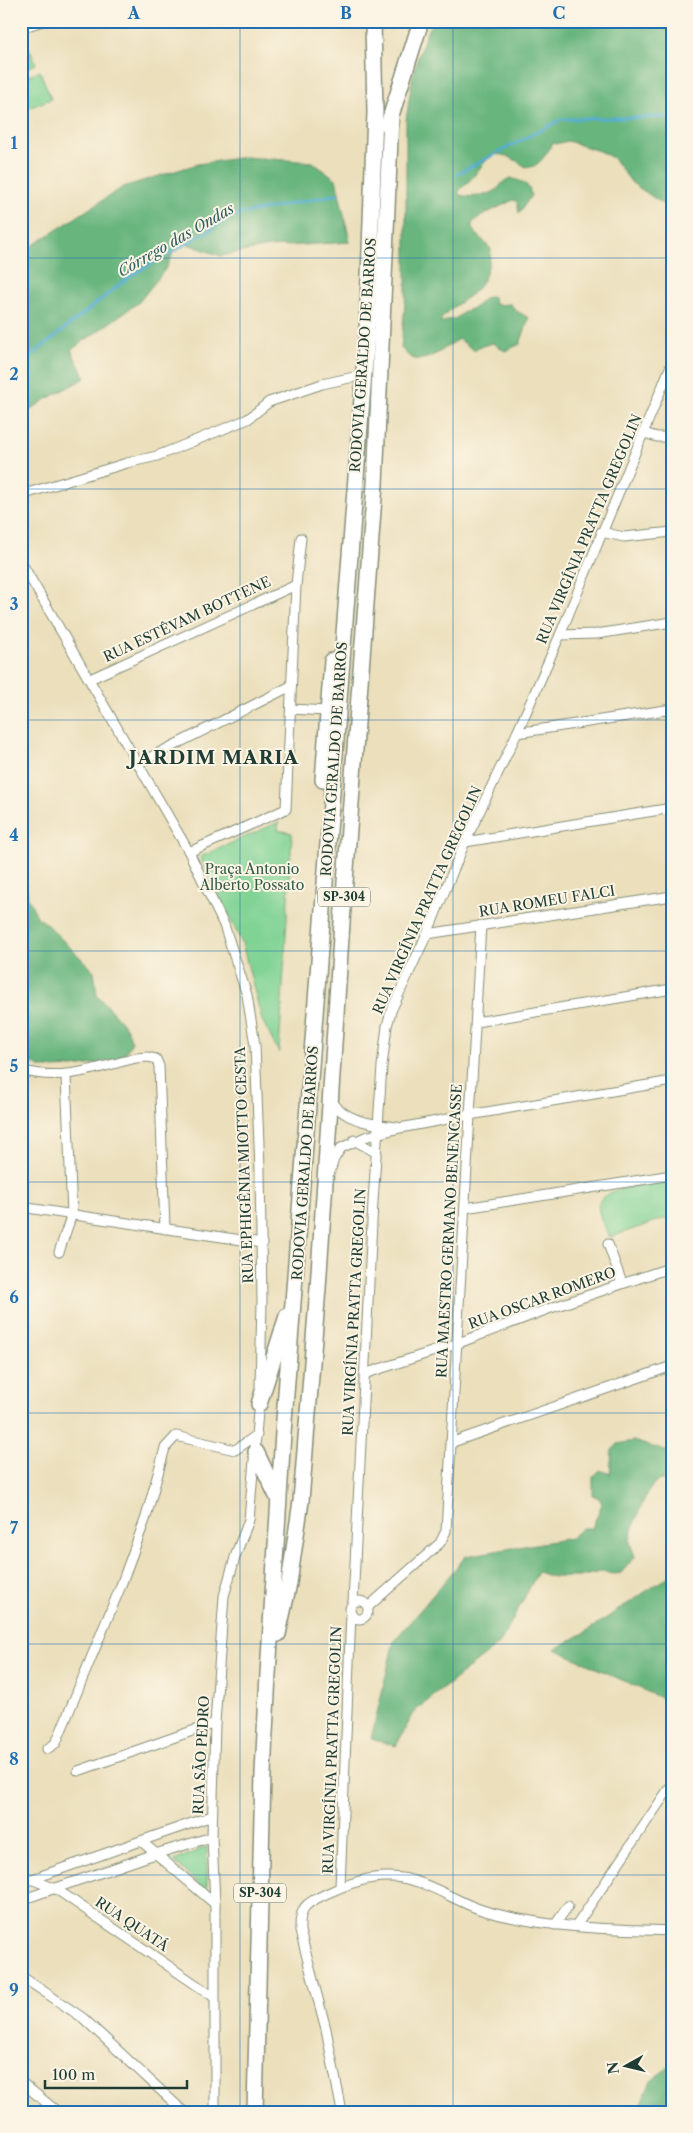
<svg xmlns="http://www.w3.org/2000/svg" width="693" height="2133" viewBox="0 0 693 2133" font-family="'Libre Caslon Text',serif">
<rect width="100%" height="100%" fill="#fcf5e5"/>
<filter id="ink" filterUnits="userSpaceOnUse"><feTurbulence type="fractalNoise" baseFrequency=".02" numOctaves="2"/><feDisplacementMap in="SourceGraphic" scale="10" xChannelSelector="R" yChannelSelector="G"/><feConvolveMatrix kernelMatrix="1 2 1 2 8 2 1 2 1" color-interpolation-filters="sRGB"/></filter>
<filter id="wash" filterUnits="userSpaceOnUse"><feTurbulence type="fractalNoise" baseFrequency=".0096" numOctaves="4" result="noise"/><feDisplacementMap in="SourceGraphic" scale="20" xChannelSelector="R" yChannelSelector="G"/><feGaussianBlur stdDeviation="1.12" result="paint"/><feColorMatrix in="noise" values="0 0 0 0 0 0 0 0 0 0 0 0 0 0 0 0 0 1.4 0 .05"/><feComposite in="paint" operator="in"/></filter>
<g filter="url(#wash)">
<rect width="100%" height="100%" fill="#ebdfbc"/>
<g fill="#81d395" stroke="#508864">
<path d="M24,37l12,27 -15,6v-32z"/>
<path d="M40,71l11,28 -30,12v-32z"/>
<path d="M279,822l-1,8 14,3 -13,220 -17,-33 -20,-77 -42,-86z"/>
<path d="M672,1181v35l-62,21c-4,-9 -14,-23 -11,-34 4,-17 57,-19 73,-22z"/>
<path d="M207,1846v46l-33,-31z"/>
</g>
<g fill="#68b57e" stroke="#447959">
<path d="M437,21h209l21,7 5,-2v184l-40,-27 -19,-25 -14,-7 -31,-10 -13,3 -1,-2c-6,8 -12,22 -23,25 -5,1 -8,-2 -11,-4 -26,-16 -30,-8 -47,14 -5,6 -13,10 -15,17 8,5 29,2 37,-3 6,-5 8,-11 16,-13 11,4 19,5 20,18l-12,17 -2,-12 -4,-1 -32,16 -9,7v6l19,20c-1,14 -5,30 -15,41 -11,11 -27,17 -36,31l2,2 5,-3 8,-1 10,-8 9,-3 11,-10 6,-2 3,2 1,7 16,-1 4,6 14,8 -9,26 -15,7 -12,-8 -15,4 -3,4 -16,-12c-12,7 -34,27 -49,18 -3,-2 -6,-6 -9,-9l5,-55v-173l6,-40 6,-23 10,-28z"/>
<path d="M245,157l67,5 24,17 14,63 -81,5 -48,9 -42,-15 -13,27 -27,34 -68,48 14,28 -40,22 -24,16v-163l102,-66 75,-23z"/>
<path d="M21,874l4,6 3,18 11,22h3l52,51 3,24 29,32 6,15 -9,15c-31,9 -50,11 -82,11 -8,-6 -11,-5 -20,0z"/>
<path d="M633,1441l39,12v27c-5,0 -11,-1 -16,2 -8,5 -27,50 -26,60 1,5 4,10 5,15l-14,16 -7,1 -14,-2 -21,5h-26l-15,-5 -38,71 -85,68 -19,35 -25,-7 23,-98 72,-85 105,-18 11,-10h10l10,-24 -2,-5 -7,-4v-18l7,-7 10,4 2,-24 6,-6z"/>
<path d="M672,1574v135l-7,-9 -110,-51 29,-16z"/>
<path d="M672,2065v47h-33l12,-32z"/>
</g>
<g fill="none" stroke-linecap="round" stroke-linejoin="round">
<g stroke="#53add1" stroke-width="3">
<path d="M457,174l105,-55 110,-2"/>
<path d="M21,364l108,-87 107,-62 102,-21"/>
</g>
</g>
</g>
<g filter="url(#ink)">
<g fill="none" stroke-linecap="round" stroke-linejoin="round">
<defs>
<g id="minor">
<path d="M21,28l22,-7"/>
<path d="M644,433l13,4h15"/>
<path d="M21,495l106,-32 30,-7 91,-37 21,-17 53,-18 41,-9"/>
<path d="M601,532l23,5 48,-5"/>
<path d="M21,562l168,290 35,73 23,70 8,50 5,125 2,131 -2,86"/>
<path d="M560,635l37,-1 75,-12"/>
<path d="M90,679l206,-94"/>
<path d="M291,709l36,2"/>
<path d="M517,733l155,-24"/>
<path d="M139,763l152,-77"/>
<path d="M465,842l207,-34"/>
<path d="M189,852l97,-43 10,-224 5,-47"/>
<path d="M427,934l245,-38"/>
<path d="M476,1022l196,-33"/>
<path d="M21,1070c41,12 75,-2 115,-12l12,-1 8,2 3,7 6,163"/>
<path d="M331,1100c14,22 42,24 66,27"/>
<path d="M354,1140l23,13"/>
<path d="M330,1172l4,-13 7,-11 24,-11 35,-9 69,-13 203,-34"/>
<path d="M21,1207l241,36"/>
<path d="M465,1208l207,-33"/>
<path d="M608,1244l14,39"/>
<path d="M59,1252l13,-38 -6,-138"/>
<path d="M364,1374l92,-30 92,-35 124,-42"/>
<path d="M450,1443l222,-77"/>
<circle cx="359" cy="1610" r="9"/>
<path d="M353,1603l20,-401 9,-136 5,-40 4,-15 36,-77 38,-92 52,-109 43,-98 112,-272"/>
<path d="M368,1607l72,-64 6,-12 35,-606"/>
<path d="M47,1749l9,-6 64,-155 26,-71 19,-69 11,-12 59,14 22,-15"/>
<path d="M78,1771l137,-48"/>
<path d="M141,1841l74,63"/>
<path d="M31,1879l25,10 158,108"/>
<path d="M21,1883l191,-67"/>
<path d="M340,1887l11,-274"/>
<path d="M21,1900l134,-46 57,-17"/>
<path d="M555,1925l13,-19"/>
<path d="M576,1926l96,-142"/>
<path d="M21,1976l62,42 101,94"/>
<path d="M21,2082l37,30"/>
<path d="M215,2112v-208l-3,-67 3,-114 9,-127 12,-42 13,-34 10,-120"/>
<path d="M342,2112l-16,-83 -26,-98c-1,-26 7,-28 28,-38 19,-9 41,-17 62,-16 32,0 61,22 89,32 17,6 35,9 52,12 46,8 94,8 141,10"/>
</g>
<g id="trunk">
<path d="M388,125l33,-104"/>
<path d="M323,780l9,-119"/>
<path d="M259,1404l28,-88"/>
<path d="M256,1452l22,46"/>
<path d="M278,1634l11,-51 12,-82 17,-213 24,-366 33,-438 16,-368"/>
<path d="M255,2112l8,-339 5,-99 15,-241 84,-1100 8,-221 -2,-91"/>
</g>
</defs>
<use href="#minor" stroke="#858e78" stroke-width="11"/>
<use href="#trunk" stroke="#858e78" stroke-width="18"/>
<use href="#minor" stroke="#fff" stroke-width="9"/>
<use href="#trunk" stroke="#fff" stroke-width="15"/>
</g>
</g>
<path fill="none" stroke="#1f6fb2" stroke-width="1" stroke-opacity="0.55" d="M240,21v2091M453,21v2091M21,258h651M21,489h651M21,720h651M21,951h651M21,1182h651M21,1413h651M21,1644h651M21,1875h651"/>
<g text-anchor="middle" stroke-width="4" stroke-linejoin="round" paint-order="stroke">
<g fill="#fcf5e5" stroke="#617469" stroke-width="1">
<rect x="318" y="887.5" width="52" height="19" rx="4"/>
<rect x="234" y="1883.5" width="52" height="19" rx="4"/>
</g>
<g font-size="12" font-weight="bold" fill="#1f3d34">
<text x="344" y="901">SP-304</text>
<text x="260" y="1897">SP-304</text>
</g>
<g font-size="14" fill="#1f3d34" stroke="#fcf5e5">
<text transform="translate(363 355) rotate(-86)" y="5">RODOVIA GERALDO DE BARROS</text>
<text transform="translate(589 529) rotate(-67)" y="5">RUA VIRGÍNIA PRATTA GREGOLIN</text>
<text transform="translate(187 619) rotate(-25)" y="5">RUA ESTÊVAM BOTTENE</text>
<text transform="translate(334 759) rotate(-86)" y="5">RODOVIA GERALDO DE BARROS</text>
<text transform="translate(427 900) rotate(-66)" y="5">RUA VIRGÍNIA PRATTA GREGOLIN</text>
<text transform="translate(547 901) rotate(-9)" y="5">RUA ROMEU FALCI</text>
<text transform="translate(305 1163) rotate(-86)" y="5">RODOVIA GERALDO DE BARROS</text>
<text transform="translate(244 1165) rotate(-92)" y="5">RUA EPHIGÊNIA MIOTTO CESTA</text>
<text transform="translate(449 1231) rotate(-87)" y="5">RUA MAESTRO GERMANO BENENCASSE</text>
<text transform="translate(542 1298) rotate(-20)" y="5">RUA OSCAR ROMERO</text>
<text transform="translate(354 1312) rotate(-87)" y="5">RUA VIRGÍNIA PRATTA GREGOLIN</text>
<text transform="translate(332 1750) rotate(-88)" y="5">RUA VIRGÍNIA PRATTA GREGOLIN</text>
<text transform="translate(201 1755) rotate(-87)" y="5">RUA SÃO PEDRO</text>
<text transform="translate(132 1924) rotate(34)" y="5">RUA QUATÁ</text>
</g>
<g font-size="14" fill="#335b47" stroke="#fcf5e5">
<text x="252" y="874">Praça Antonio<tspan x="252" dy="16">Alberto Possato</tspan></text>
</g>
<g font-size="15" font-style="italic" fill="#2f5f63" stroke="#fcf5e5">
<text transform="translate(176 240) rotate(-30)" y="5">Córrego das Ondas</text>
</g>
<g font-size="19" font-weight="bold" letter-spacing="1" fill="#1f3d34" stroke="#fcf5e5">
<text x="214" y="764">JARDIM MARIA</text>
</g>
</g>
<rect width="693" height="2133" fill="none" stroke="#fcf5e5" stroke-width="55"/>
<g transform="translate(626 2066) rotate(262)" stroke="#fcf5e5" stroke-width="4" paint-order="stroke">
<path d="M0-4L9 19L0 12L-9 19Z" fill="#1f3d34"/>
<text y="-8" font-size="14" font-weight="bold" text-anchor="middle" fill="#1f3d34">N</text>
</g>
<path d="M45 2080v8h142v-8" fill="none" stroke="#1f3d34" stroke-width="2.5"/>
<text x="52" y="2080" font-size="15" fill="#1f3d34" stroke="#fcf5e5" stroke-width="4" paint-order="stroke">100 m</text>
<rect x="28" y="28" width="638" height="2078" fill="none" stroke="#1f6fb2" stroke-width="2"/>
<g font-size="16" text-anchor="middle" font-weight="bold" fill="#1f6fb2">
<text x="134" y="19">A</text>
<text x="346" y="19">B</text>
<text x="559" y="19">C</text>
<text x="14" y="149">1</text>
<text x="14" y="380">2</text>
<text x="14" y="610">3</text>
<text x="14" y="841">4</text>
<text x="14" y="1072">5</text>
<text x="14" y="1303">6</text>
<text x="14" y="1534">7</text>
<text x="14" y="1765">8</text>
<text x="14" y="1996">9</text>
</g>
</svg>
